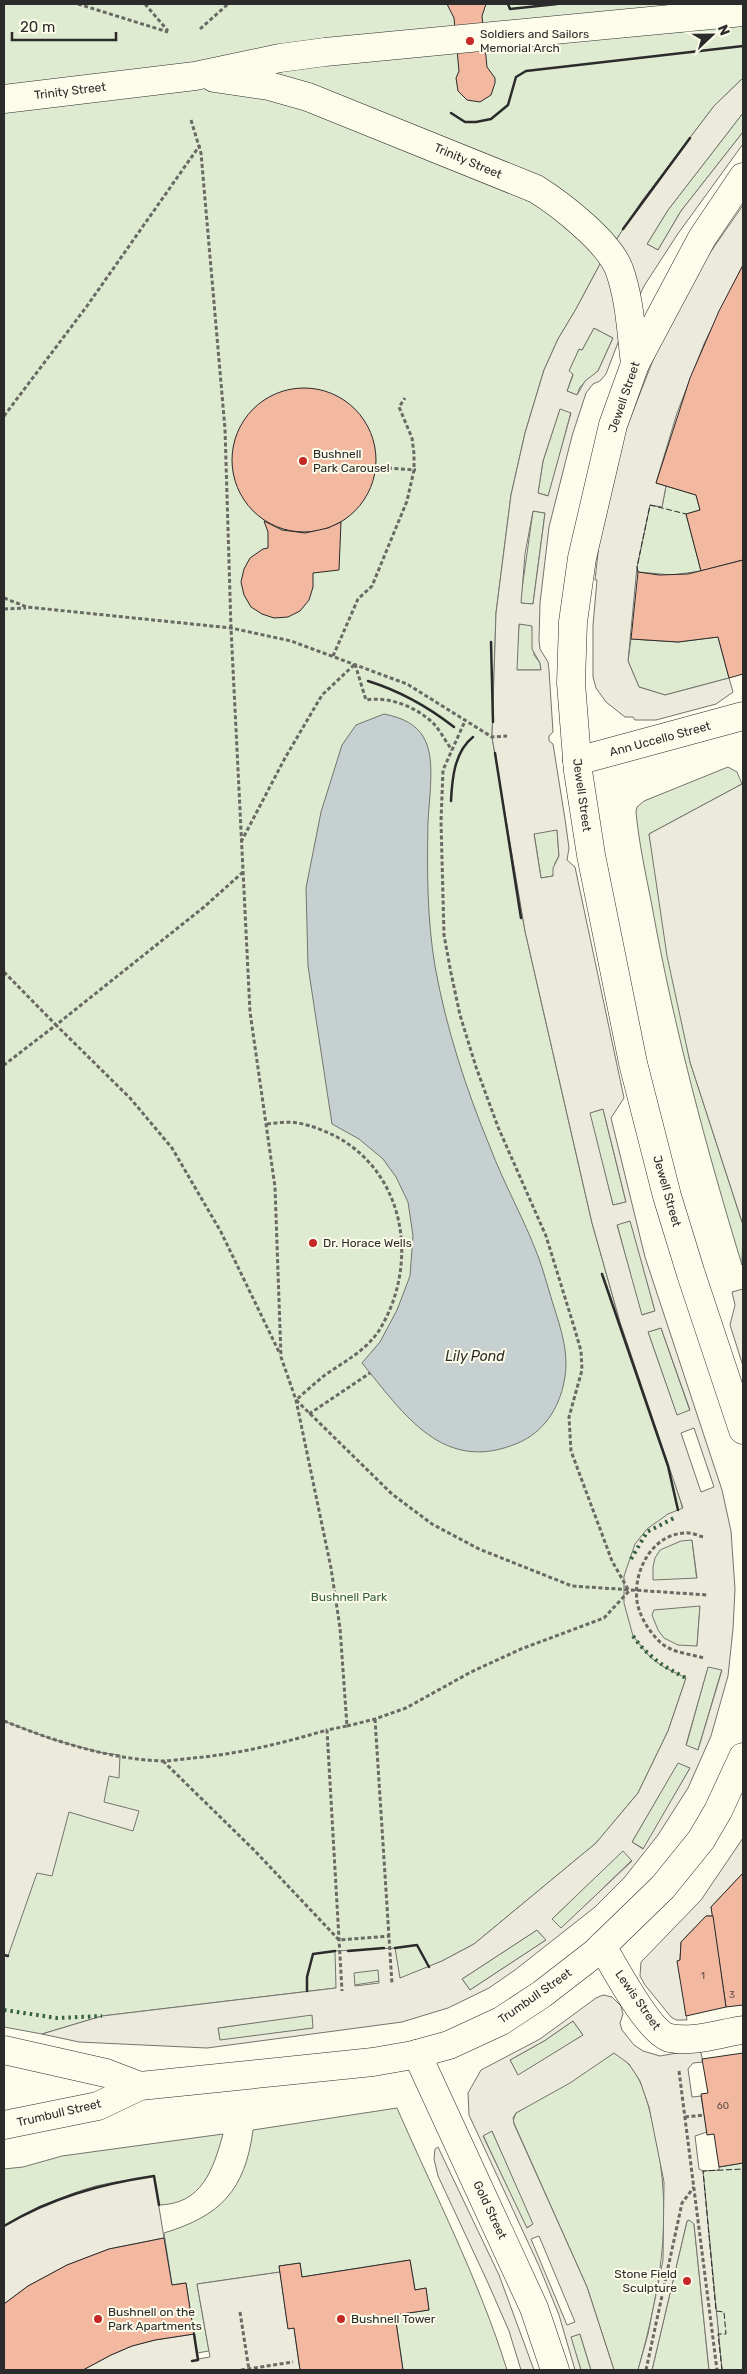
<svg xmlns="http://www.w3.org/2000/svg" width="747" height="2374" viewBox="0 0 747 2374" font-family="Rubik,sans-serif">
<rect width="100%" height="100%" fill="#fdfbea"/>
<g fill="#deebd1" stroke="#74746e">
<path d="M4,4h739v74l-29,28 -72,95 -42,63 -24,45 -18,30 -14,31 -19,63 -14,62 -15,118 -4,124 33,194 67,292 28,99 50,144 22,74 8,66 -3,40 -29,85 -30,62 -42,50 -122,101 -32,17 -37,16 -69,11 -234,28 -60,18 -38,-7z"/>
<path d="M743,113v19l-62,79 -23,39 -11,-6 21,-34z"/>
<path d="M594,328l19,10 -15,33 -18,16 -3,8 -10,-4 6,-16 -5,-3 11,-23 3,1z"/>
<path d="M560,408l11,4 -22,84 -11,-3 5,-32z"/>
<path d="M666,486l30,9 4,15 -14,4 15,57 -29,4 -34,-3 -1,-5 13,-62 12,2z"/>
<path d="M533,511l12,2 -12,91 -13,-1z"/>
<path d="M519,624l13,1 2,30 6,8 1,7h-25z"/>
<path d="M718,637l11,41 -64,17 -26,-8 -11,-26 3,-22 47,3z"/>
<path d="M728,767l9,5 5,12 -93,50 41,228 53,163 -1,40c-36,-118 -68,-237 -90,-359 -6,-31 -13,-62 -16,-94l1,-5 7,-6z"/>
<path d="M557,829l2,27 -4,7 -2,13 -12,2 -7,-45z"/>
<path d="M603,1109l23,93 -13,3 -24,-92z"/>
<path d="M631,1221l24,90 -14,4 -24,-91z"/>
<path d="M661,1328l29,83 -13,5 -29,-84z"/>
<path d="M708,1666l14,3 -24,81 -12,-4z"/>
<path d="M678,1762l12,6 -46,81 -12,-7z"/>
<path d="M623,1850l9,10 -71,69 -9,-10z"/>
<path d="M537,1930l9,10 -76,50 -8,-11z"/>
<path d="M312,2014l2,14 -94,13 -2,-13z"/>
<path d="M573,2021l10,14 -65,41 -8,-16 34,-19z"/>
<path d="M614,2053c23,12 30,36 36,59 25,93 13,168 -12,258h-24l-27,-83 -74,-166 3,-8z"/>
<path d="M397,2108c38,87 82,172 110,262h-104l-8,-55 34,-5 -3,-22 -11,2 -5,-30 -108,17 -2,-14 -21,3 1,6 -83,12 12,67 -12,2 -11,-70 -14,2 -8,-52c56,-17 81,-42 89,-103z"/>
<path d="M492,2131l42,93 -8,4 -43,-93z"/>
<path d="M223,2134c-10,36 -21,70 -64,71l-5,-29c-19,4 -39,5 -58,10 -33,9 -62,24 -92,40v-57l19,-2 39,-11z"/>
<path d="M743,2163v207h-21l-19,-199 16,-1v-3z"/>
<path d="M691,2220l3,4 15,146h-57l35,-149z"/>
<path d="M580,2334l11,36h-10l-11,-33z"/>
</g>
<g fill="#eceadb" stroke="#74746e" fill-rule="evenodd">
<path d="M743,78v35l-75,97 -21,34 11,6 23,-39 62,-79v12l-66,91 -33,51 -25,54 -13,34 -6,7 -7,3 -7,9 -14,43 -23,91 -9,76 -1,37 1,9 8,13 1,8 4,62 -4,4v5l4,3 12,75 4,29 -2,12 8,7 49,231 -13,20 34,139 77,233 9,41 4,58 -2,40 -5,47 -17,60 -23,52 -30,47 -34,43 -29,29 -80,63 -26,18 -41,20 -46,14 -195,26 -128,-6 -37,-8 60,-18 234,-28 -1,-37 60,-3 5,30 42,-17 32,-17 122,-101 42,-50 30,-62 18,-53 -24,-12 -12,-9 -17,-21 -9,-33v-27l11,-32 12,-15 21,-15 15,-6 -63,-186 -28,-99 -67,-292 -33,-194 4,-124 15,-118 14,-62 19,-63 14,-31 18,-30 24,-45 42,-63 72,-95zM594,328l19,10 -15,33 -13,10 -8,14 -10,-4 6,-17 -4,-3 10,-22 3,1zM560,409l11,4 -23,83 -10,-3 5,-32zM533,511l12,2 -12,91 -12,-1 4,-49zM519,624l13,2v23l8,14 1,7h-24zM557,830l2,26 -6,12v8l-12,2 -7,-44zM603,1109l23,93 -13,3 -23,-92zM630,1221l25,90 -13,4 -25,-90zM661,1328l29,82 -13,5 -29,-83zM694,1428l20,59 -13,5 -20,-59zM692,1540l5,38 -44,2v-13l2,-9 5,-8 21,-9zM700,1606l-3,40 -19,-1 -14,-7 -6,-8 -6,-15 2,-5zM708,1667l14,3 -24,80 -12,-5zM678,1763l12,5 -47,81 -11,-7zM623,1851l9,10 -71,67 -9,-9zM537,1930l9,10 -76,50 -8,-11zM378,1970l1,13 -24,3 -1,-13zM312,2015l1,13 -93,12 -2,-12z"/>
<path d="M743,205v60l-39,79 -27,69 -21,70 10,3 -4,21 -12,-2 -13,62 -9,94 11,26 26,8 64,-17 4,14 -17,12 -60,16h-21l-2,-3h-8l-19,-15 -10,-14 -3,-11v-52l4,-45h-2l4,-36 27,-115 31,-79 48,-90z"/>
<path d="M742,784l1,2v439l-53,-163 -23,-106 -18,-122z"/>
<path d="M743,1289v77l-13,-41 5,-20 -3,-13z"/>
<path d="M4,1721l47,18 52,14 17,2 -1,23 -10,-2 -5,26 35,9 -6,20 -64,-19 -17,64 -15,-3 -29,83 -4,-1z"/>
<path d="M743,1838v35l-32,34 2,9h-7l-25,26 -1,18 -2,1 9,59h-11l-5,-3 -26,-32 -5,-9 1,-14 60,-62z"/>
<path d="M603,1995l9,2 9,9 2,8 -3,9 2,7 12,15 9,6 17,5 40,-7 3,13 -10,1 -5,6 4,28 9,-1 6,36 -12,4 4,33 4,2 19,199h-13l-15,-146 -5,-4 -2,1 -35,149h-14l10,-36 15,-74 1,-78 -15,-75 -9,-26 -11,-17 -15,-11 -44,30 -54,30 -3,5 1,6 73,163 27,83h-23l-11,-36 -9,3 10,33h-6l-16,-55 -20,-49 -70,-151 -1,-22 13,-23 59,-31 56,-41zM573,2021l10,14 -65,40 -8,-15 34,-19zM492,2131l41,93 -6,4 -44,-92zM539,2236l36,86 -8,3 -36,-86z"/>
<path d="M438,2147l61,128 35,95h-13l-12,-39 -21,-48 -50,-107 -4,-17 1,-10z"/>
<path d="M154,2176l10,62 -55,11 -42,16 -39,21 -24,18v-78l36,-20 35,-13 23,-7z"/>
<path d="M280,2272l8,56h6l6,42h-217l28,-15 21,-9 23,-6 39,-6 4,25 12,-2 -13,-73z"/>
</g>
<path fill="#c7d0d0" stroke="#74746e" d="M384,714c20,4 38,12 44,34 6,19 1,53 0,74 -1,48 -1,97 7,144 11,62 31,123 55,181 14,37 34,72 48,109 6,16 10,32 15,48 8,25 17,51 11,78 -5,26 -20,50 -46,61 -75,32 -114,-29 -156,-80l18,-21 17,-32 13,-34 3,-40 -5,-34 -12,-25 -13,-18 -24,-20 -27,-15 -24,-158 -2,-78 15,-76 21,-67 14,-20z"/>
<g fill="#f2b8a0" stroke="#2b2b2b">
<path d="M447,4h39l-4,12 5,51 8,11v5l-4,12 -11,7 -13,-2 -9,-9 -2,-13 3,-7 -5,-53z"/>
<path d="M743,265v295l-42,11 -15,-57 14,-4 -4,-15 -40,-12 34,-105 29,-67z"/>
<circle cx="304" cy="460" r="72"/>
<path d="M264,521l18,9 23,3 23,-5 13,-6 -2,48 -26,3v14l-4,13 -9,11 -12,6 -14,1 -12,-4 -11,-7 -7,-12 -3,-13 3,-13 6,-11 13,-9 5,-1v-16z"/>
<path d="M743,560v114l-14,4 -11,-41 -40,5 -47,-3 7,-67 21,3 29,-1z"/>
<path d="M743,1873v132l-17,2 -15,-100z"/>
<path d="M706,1916h7l13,91 -40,9 -9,-55 3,-1 1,-18z"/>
<path d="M743,2053v110l-24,4 -5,-33 -7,1 -6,-41 7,-1 -6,-34z"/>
<path d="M164,2238l8,47 14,-2 8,51 -39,6 -23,6 -21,9 -28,15h-79v-66l24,-18 39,-21 42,-16z"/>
<path d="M410,2260l5,30 11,-2 3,22 -34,5 8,55h-103l-6,-42 -6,1 -9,-63 21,-3 2,14z"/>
</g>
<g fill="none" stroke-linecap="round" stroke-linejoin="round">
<defs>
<g id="minor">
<path d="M214,78l55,8 39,11 228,92c24,15 72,52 83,80 11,30 12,63 16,95"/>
<path d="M4,99l191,-23 85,-18 45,-6 418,-40"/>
<path d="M577,761l166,-45"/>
<path d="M602,1946c11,19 48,88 68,92 23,5 51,-5 73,-8"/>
<path d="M417,2054l117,254 21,62"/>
</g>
<g id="major">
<path d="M743,177l-41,61 -67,126 -22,61 -31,133 -9,64 -2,61 7,88 13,84 42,208 34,133 24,78 52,156"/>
<path d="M4,2050l102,23 34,13"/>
<path d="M4,2125l94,-19 42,-20 233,-24 40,-7 36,-10 52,-24 41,-27 53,-41 68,-66 38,-47 17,-29 25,-54"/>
</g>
</defs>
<use href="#minor" stroke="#2b2b2b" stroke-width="29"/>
<use href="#major" stroke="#2b2b2b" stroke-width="29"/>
<g stroke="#6a6964" stroke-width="3" stroke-dasharray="4 2.5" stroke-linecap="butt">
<path d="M78,4l90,28"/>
<path d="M145,4l23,27"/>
<path d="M200,29l28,-25"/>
<path d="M191,120l10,33 24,276 6,199 19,384 25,175 6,170 15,43 35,168 9,60 7,98 -20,4 15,261"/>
<path d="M4,416l83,-110 113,-161"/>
<path d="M375,467l41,3"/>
<path d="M4,598l23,9 204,21 60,13 116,43 85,53 15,-1"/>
<path d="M4,609l22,-1"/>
<path d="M333,656l25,-57 14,-13 35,-85 7,-31v-16l-2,-16 -13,-31 6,-9"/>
<path d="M355,664l11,36c23,-4 51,7 68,24 7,8 12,18 18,26"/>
<path d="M241,842l44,-84 37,-63 33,-31"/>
<path d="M243,872l-39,35 -148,118 74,73 42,50 49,84 59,122"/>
<path d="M4,972l52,53 -52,40"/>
<path d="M267,1124c10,-1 21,-3 30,-1 14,2 28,8 40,14 69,38 82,127 43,192 -14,22 -35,32 -55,46 -10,8 -20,17 -29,25l96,94 40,30 47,25 93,37 136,9"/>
<path d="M309,1414l61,-41"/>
<path d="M703,1537c-6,-2 -13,-5 -19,-4 -32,2 -51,38 -47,68 2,15 13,32 24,42 12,10 29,11 43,15"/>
<path d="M375,1719l17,265"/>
<path d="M4,1721c50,20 104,38 158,40 10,0 21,-2 31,-3 46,-4 90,-15 134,-28"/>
<path d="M347,1726l28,-7 31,-11 65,-36 50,-23 83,-31 25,-27 -17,-30 -41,-110 -2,-34 13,-47 -1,-19 -6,-21 -29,-94 -48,-109 -22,-60 -16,-52 -9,-42 -7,-38 -3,-114 2,-51 22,-49"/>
<path d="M163,1761l92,90 84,89 51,-4"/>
<path d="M679,2071l38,299"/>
<path d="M685,2117l19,-2"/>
<path d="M240,2312l9,58"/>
<path d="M241,2370l52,-8"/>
<path d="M646,2370l36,-167 12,-16"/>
</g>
<use href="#minor" stroke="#fdfbea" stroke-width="28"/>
<use href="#major" stroke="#fdfbea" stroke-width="28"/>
<g stroke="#34623c" stroke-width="4" stroke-dasharray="2.5 4" stroke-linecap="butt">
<path d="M631,1559l16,-27 29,-15"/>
<path d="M633,1636c14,20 31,31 53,42"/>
<path d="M4,2010l53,8 45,-2"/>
</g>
<g stroke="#2b2b2b" stroke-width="1" stroke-dasharray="6 2.5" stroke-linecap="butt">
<path d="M638,572l-1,-5 13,-62 36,9"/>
<path d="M722,2370l-4,-36h8l-2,-22 -8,-1 -13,-140 40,-2"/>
</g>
<g stroke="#2b2b2b" stroke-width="2.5">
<path d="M508,4l2,5 47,-5"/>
<path d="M451,113l14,9h11l15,-3 17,-14 8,-28 10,-6 217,-25"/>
<path d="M623,229l67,-91"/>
<path d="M491,642l2,80"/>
<path d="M368,681c32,10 59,25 86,46"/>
<path d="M495,753l26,165"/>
<path d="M451,801c1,-21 3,-49 22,-64"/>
<path d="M602,1274l66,192 10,44"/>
<path d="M395,1948l22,-3 12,22"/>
<path d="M348,1951l36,-3"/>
<path d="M4,1955l4,1"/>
<path d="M307,1991v-14l6,-23 22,-3"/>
<path d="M4,2226c47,-28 96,-42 150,-50l5,29"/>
<path d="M192,2361l6,-1 -4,-26"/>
</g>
</g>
<g fill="#c62828" stroke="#fdfbea" stroke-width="2">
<circle cx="470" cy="41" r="5"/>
<circle cx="303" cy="461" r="5"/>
<circle cx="313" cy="1243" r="5"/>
<circle cx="687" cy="2281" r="5"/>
<circle cx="98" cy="2319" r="5"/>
<circle cx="341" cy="2319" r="5"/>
</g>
<g text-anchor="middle" stroke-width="4" stroke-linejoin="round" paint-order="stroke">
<g font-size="10" fill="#5d4e48">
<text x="703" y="1979">1</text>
<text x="732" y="1998">3</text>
<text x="723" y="2109">60</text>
</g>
<g font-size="12" fill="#2b2b2b" stroke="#fdfbea" text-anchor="start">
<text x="480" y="38">Soldiers and Sailors<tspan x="480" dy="14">Memorial Arch</tspan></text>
<text x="313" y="458">Bushnell<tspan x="313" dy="14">Park Carousel</tspan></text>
<text x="323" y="1247">Dr. Horace Wells</text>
<text x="677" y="2278" text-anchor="end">Stone Field<tspan x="677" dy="14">Sculpture</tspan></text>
<text x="108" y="2316">Bushnell on the<tspan x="108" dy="14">Park Apartments</tspan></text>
<text x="351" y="2323">Bushnell Tower</text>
</g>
<g font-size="12" fill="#2b2b2b" stroke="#fdfbea">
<text transform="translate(70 91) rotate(-7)" y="4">Trinity Street</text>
<text transform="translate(468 161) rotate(23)" y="4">Trinity Street</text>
<text transform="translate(624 397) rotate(-71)" y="4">Jewell Street</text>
<text transform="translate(660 739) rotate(-15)" y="4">Ann Uccello Street</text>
<text transform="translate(582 795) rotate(82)" y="4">Jewell Street</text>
<text transform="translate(667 1191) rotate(74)" y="4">Jewell Street</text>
<text transform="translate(535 1996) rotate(-35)" y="4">Trumbull Street</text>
<text transform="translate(638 2000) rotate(55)" y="4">Lewis Street</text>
<text transform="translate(59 2113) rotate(-13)" y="4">Trumbull Street</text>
<text transform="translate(490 2210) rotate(65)" y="4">Gold Street</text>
</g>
<g font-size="12" fill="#34623c" stroke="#fdfbea">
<text x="349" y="1601">Bushnell Park</text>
</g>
<g font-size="14" font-style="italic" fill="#2b2b2b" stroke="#fdfbea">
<text x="475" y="1361">Lily Pond</text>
</g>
</g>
<rect width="747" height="2374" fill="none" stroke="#2b2b2b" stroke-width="10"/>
<g transform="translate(712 35) rotate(68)" stroke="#fdfbea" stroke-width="4" paint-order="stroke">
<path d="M0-4L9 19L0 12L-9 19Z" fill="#2b2b2b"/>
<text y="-8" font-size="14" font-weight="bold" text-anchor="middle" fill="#2b2b2b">N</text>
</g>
<path d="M12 32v8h104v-8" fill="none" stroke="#2b2b2b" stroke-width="2.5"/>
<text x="20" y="32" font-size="15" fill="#2b2b2b" stroke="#fdfbea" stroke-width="4" paint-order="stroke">20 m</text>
</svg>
